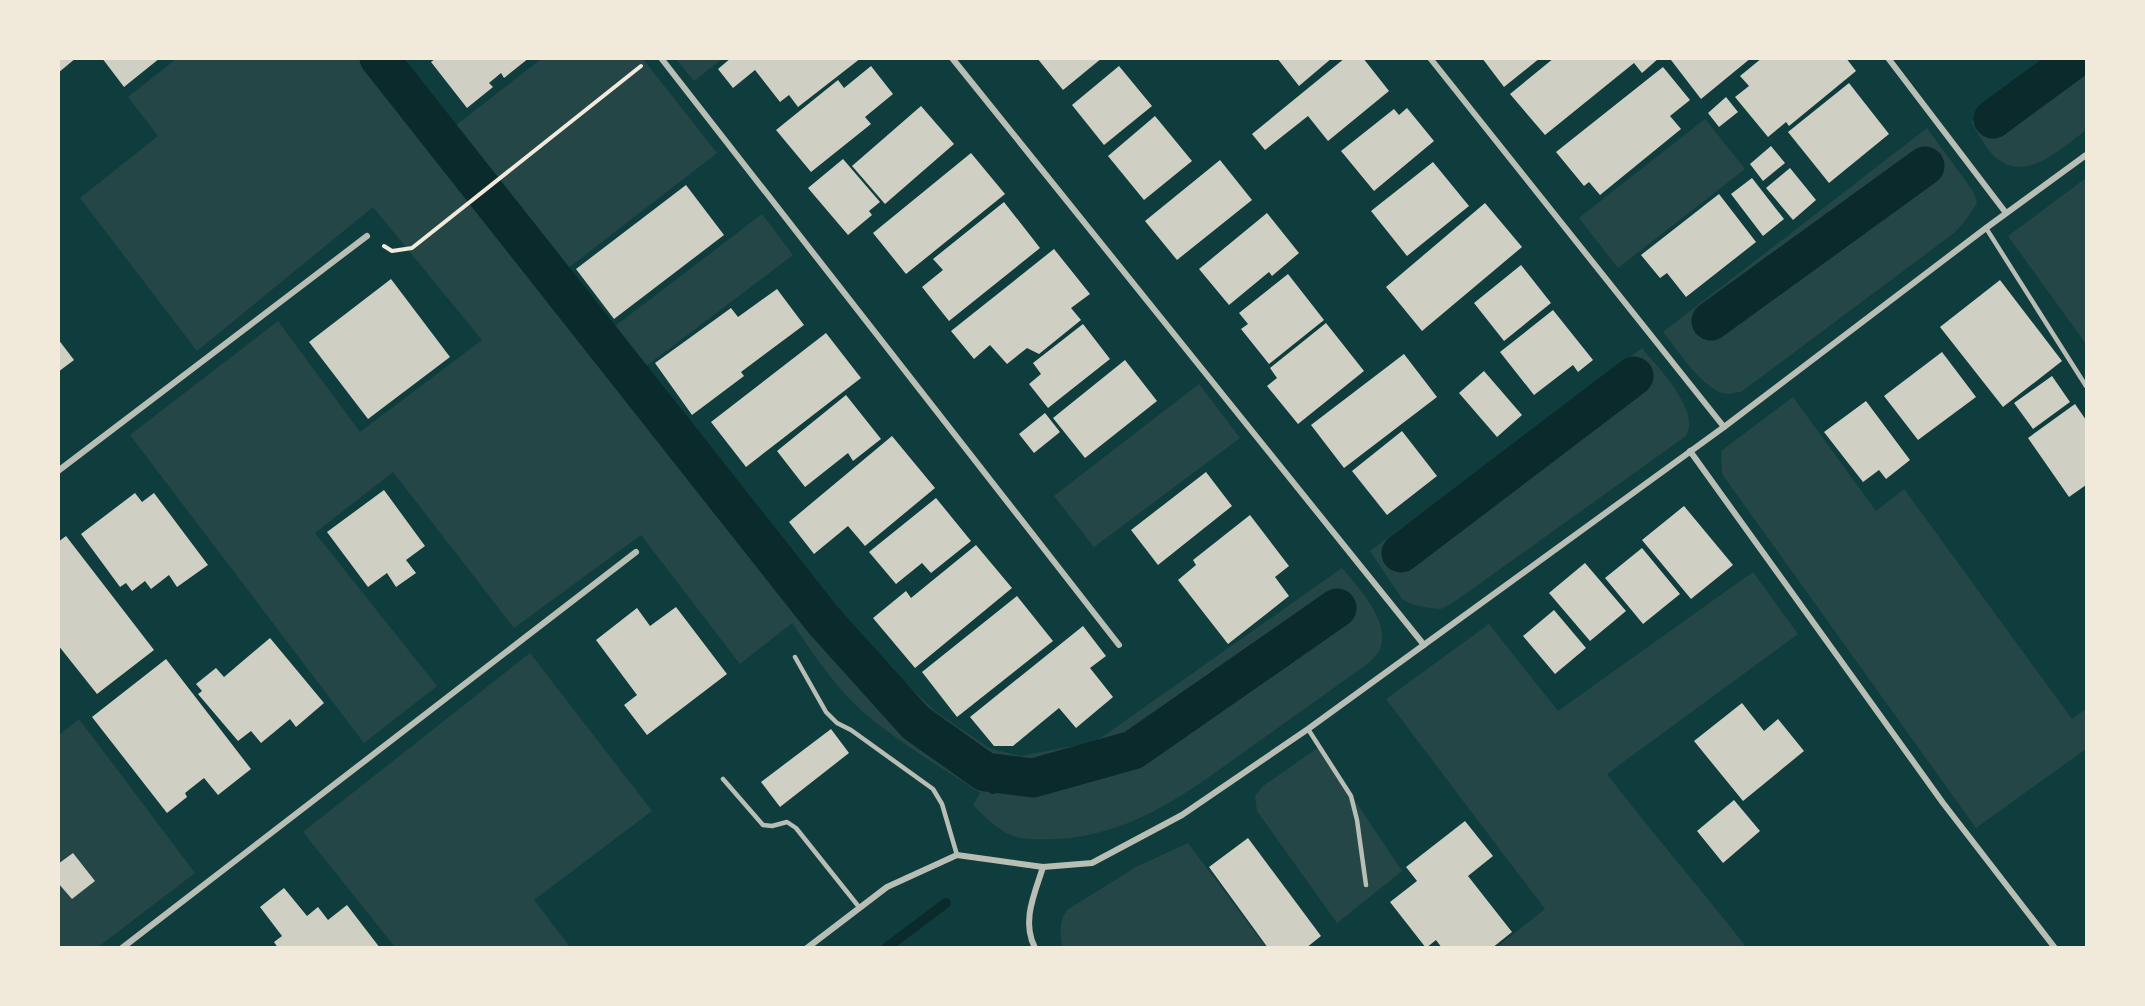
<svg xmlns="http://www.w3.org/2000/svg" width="2145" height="1006" viewBox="0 0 2145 1006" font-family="'PT Serif',serif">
<rect width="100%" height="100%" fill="#0f3d3e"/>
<g fill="#244646">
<path d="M176,59h228l51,67 86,-67h102l74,94 -150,116 47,58 148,-113 31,41 -148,112 182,228 58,68 50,48 54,37 31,8 75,-14 247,-174c16,19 51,56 37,83 -2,5 -9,10 -13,14 -37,26 -74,53 -111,79 -61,44 -120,91 -198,95 -11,0 -24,1 -36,-1 -19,-3 -35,-20 -48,-33l7,-12c-40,-27 -83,-51 -119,-83 -27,-24 -48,-57 -69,-87l-52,41 -99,-129 -127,93 -121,-156 -78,61 122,153 -73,57 -234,-308 148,-114 82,111 122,-92 -109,-133 -176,144 -117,-153 78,-62 -30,-39z"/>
<path d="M676,59h46l-28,22z"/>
<path d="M2054,59h32v71c-24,18 -61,54 -91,27 -10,-9 -17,-24 -24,-35z"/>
<path d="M1705,119l40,50 -127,99 -39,-50z"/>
<path d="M1927,128l46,63 4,12 -11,17 -12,13 -213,159c-4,0 -10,2 -14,2 -24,-3 -49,-44 -64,-62z"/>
<path d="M2086,178v166l-78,-108z"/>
<path d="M1642,348c16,20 59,62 44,88l-232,166 -13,7 -11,-1 -16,-3 -11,-5 -33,-49z"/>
<path d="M1199,384l41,54 -146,109 -40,-51z"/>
<path d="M1793,397l83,114 28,-22 168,230 14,-10v40l-110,79 -254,-354 -1,-23z"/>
<path d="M1753,572l45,62 -191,140c45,59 94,115 139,173h-249l48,-38 -159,-210 103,-75 69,87z"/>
<path d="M530,653l122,158 -118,89 36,47h-175l-92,-115z"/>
<path d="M79,719l116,154 -97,74 -39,1v-213z"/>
<path d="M1319,747l83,124 -65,52 -80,-112 -2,-15 8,-10z"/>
<path d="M1188,843l78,104h-204c-2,-13 -3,-26 5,-37l69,-43z"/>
</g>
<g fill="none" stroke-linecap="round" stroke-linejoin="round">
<g stroke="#0a2a2b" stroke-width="10">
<path d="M985,772l8,17"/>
<path d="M886,948l60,-45"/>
</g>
<g stroke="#0a2a2b" stroke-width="39">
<path d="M379,58l445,563 92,102 69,49 48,6 100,-28 204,-142"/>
<path d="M1993,119l83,-61"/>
<path d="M1711,321l214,-155"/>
<path d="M1401,553l233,-177"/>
</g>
</g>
<g fill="#cfcfc3">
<path d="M58,58h18l-18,15z"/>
<path d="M102,58h58l-36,29z"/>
<path d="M436,58h93l-25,20 -3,-5 -12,10 4,4 -26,21 -36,-46z"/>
<path d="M731,58h130l-63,49 -9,-12 -9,7 -25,-32 -22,18 -15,-19z"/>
<path d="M1037,58h65l-39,32z"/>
<path d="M1277,58h55l-33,28z"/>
<path d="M1345,58h18l26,33 -61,50 -20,-25 -43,34 -13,-16z"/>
<path d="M1482,58h58l-36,29z"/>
<path d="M1554,58h105l-17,15 -8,-10 -89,72 -35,-41z"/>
<path d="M1673,58h78l-50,41 -30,-39z"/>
<path d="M1762,58h84l10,13 -67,55 -3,-4 -18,15 -33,-40 14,-11 -9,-10z"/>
<path d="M871,66l22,28 -28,23 6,7 -60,48 -35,-42 62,-50 6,8z"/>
<path d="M1119,66l33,40 -48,39 -32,-40z"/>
<path d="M1663,67l27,33 -20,16 11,13 -81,66 -11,-13 -5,4 -28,-34z"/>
<path d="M1849,83l40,51 -60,49 -41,-51z"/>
<path d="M1726,97l12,15 -19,15 -11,-14z"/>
<path d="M921,106l33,38 -69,60 -33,-38z"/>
<path d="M1407,108l27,33 -60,50 -33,-40 53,-42 5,6z"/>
<path d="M1155,116l37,45 -48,39 -36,-44z"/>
<path d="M1771,146l14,17 -22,18 -13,-17z"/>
<path d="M971,153l34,41 -99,80 -33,-41z"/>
<path d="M843,159l37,43 -11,9 3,4 -24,20 -40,-47z"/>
<path d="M1220,160l32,40 -75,60 -32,-39z"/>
<path d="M1433,162l36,44 -62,50 -36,-45z"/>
<path d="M1790,168l26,32 -23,20 -27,-32z"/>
<path d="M1752,178l32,41 -21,17 -32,-42z"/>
<path d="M686,185l38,50 -110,84 -38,-50z"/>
<path d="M1719,194l37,48 -70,55 -19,-24 -7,5 -19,-23z"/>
<path d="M1004,202l36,46 -91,73 -27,-34 21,-17 -10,-11z"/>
<path d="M1485,203l37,44 -100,84 -36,-44z"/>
<path d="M1267,213l32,40 -27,23 -3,-4 -40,33 -30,-36z"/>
<path d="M1054,249l36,45 -19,14 10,12 -42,34 -12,-6 -20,16 -17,-19 -16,14 -23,-28z"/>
<path d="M1521,265l30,38 -47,38 -30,-38z"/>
<path d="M1288,274l36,46 -55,44 -28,-35 7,-5 -9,-11z"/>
<path d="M391,279l59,78 -82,62 -59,-77z"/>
<path d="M2000,280l62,81 -59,46 -63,-80z"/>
<path d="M777,289l27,36 -63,47 3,4 -52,39 -37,-52 76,-55 7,9z"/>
<path d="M1553,310l40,50 -15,12 -5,-7 -39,30 -34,-43z"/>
<path d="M1326,323l38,48 -66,53 -31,-38 10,-8 -7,-10z"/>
<path d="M1083,324l27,35 -62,49 -19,-24 12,-10 -8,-11z"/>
<path d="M826,333l35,45 -115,89 -35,-45z"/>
<path d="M58,339l16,21 -16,12z"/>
<path d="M1942,352l34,45 -58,43 -34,-44z"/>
<path d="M1404,354l33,43 -93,71 -33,-43z"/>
<path d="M1125,360l32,41 -72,57 -32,-40z"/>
<path d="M1484,371l38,44 -25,22 -38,-44z"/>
<path d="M2052,376l18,26 -37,27 -19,-26z"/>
<path d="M846,395l35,44 -28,22 -5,-8 -43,34 -28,-36z"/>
<path d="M1866,401l44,59 -24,19 -7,-9 -16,12 -39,-50z"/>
<path d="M2075,404l11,16v65l-17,12 -41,-59z"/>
<path d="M1045,413l15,19 -26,21 -15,-19z"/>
<path d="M1402,431l35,45 -50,39 -35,-44z"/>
<path d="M892,436l43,52 -70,58 -17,-20 -34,28 -25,-32z"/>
<path d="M1206,472l26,34 -74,59 -27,-35z"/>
<path d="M384,490l41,56 -19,14 10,13 -20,14 -9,-14 -19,14 -41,-55z"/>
<path d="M135,493l7,9 12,-9 54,72 -31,22 -8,-12 -18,14 -6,-8 -13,10 -6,-8 -6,4 -39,-53z"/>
<path d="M936,498l35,43 -40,32 -9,-10 -26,21 -27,-32z"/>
<path d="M1684,506l49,59 -42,34 -49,-59z"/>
<path d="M1250,515l39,51 -14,11 14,19 -61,48 -50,-64 18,-15 -3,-5z"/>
<path d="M66,536l88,114 -57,44 -39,-49v-103z"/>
<path d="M976,545l36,43 -97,80 -42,-50 33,-27 5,7z"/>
<path d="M1642,548l38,46 -37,30 -38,-46z"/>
<path d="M1585,563l41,48 -36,30 -41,-48z"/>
<path d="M1017,596l36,45 -96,76 -35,-45z"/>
<path d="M676,607l51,67 -80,61 -23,-30 13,-10 -41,-55 41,-32 13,18z"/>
<path d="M1554,610l32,38 -31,26 -32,-38z"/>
<path d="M1083,626l23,30 -16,12 23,29 -37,31 -17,-20 -46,38h-19l-24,-29z"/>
<path d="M270,638l54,65 -28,24 -6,-8 -29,24 -10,-12 -13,10 -40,-47 4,-3 -6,-7 20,-16 8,9z"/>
<path d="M166,659l85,110 -33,26 -14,-17 -19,15 2,4 -20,16 -75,-96z"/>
<path d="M1742,703l22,28 14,-12 26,32 -61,50 -49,-60z"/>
<path d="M831,729l18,24 -69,54 -19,-25z"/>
<path d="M1734,800l26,31 -37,32 -26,-32z"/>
<path d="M1465,821l28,35 -25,20 44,56 -20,16h-50l-6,-8 -10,8 -36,-46 27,-21 -11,-14z"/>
<path d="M1248,838l73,98 -15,12h-38l-59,-81z"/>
<path d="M73,853l22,28 -23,18 -14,-16v-19z"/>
<path d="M284,888l23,28 11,-9 10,13 19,-15 33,43h-102l-4,-6 8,-6 -22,-29z"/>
</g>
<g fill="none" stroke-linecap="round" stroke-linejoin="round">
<path stroke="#f1e9da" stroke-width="4" d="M384,246l8,5 20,-3 229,-182"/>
<g stroke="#b8beb3" stroke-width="4.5">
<path d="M1986,228l100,158"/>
<path d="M795,657l31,55 11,11 14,7 82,59 9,15 15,51"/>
<path d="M1308,729l43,67 6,24 9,65"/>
<path d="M723,779l40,46 9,1 15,-4 9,6 63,79"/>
</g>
<g stroke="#b8beb3" stroke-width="6">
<path d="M661,58l458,587"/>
<path d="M952,58l472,587"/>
<path d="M1430,58l294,369"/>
<path d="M1888,58l118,155"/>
<path d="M1690,451l253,352 112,145"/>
<path d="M58,471l309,-235"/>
<path d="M122,948l514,-396"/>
<path d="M807,948l80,-61 70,-32 86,12 49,-4 90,-48 126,-86 416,-302 262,-199 100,-73"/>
<path d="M1035,948c-14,-27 0,-55 8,-81"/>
</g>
</g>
<rect width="2145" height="1006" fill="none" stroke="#f1e9da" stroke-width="120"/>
</svg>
